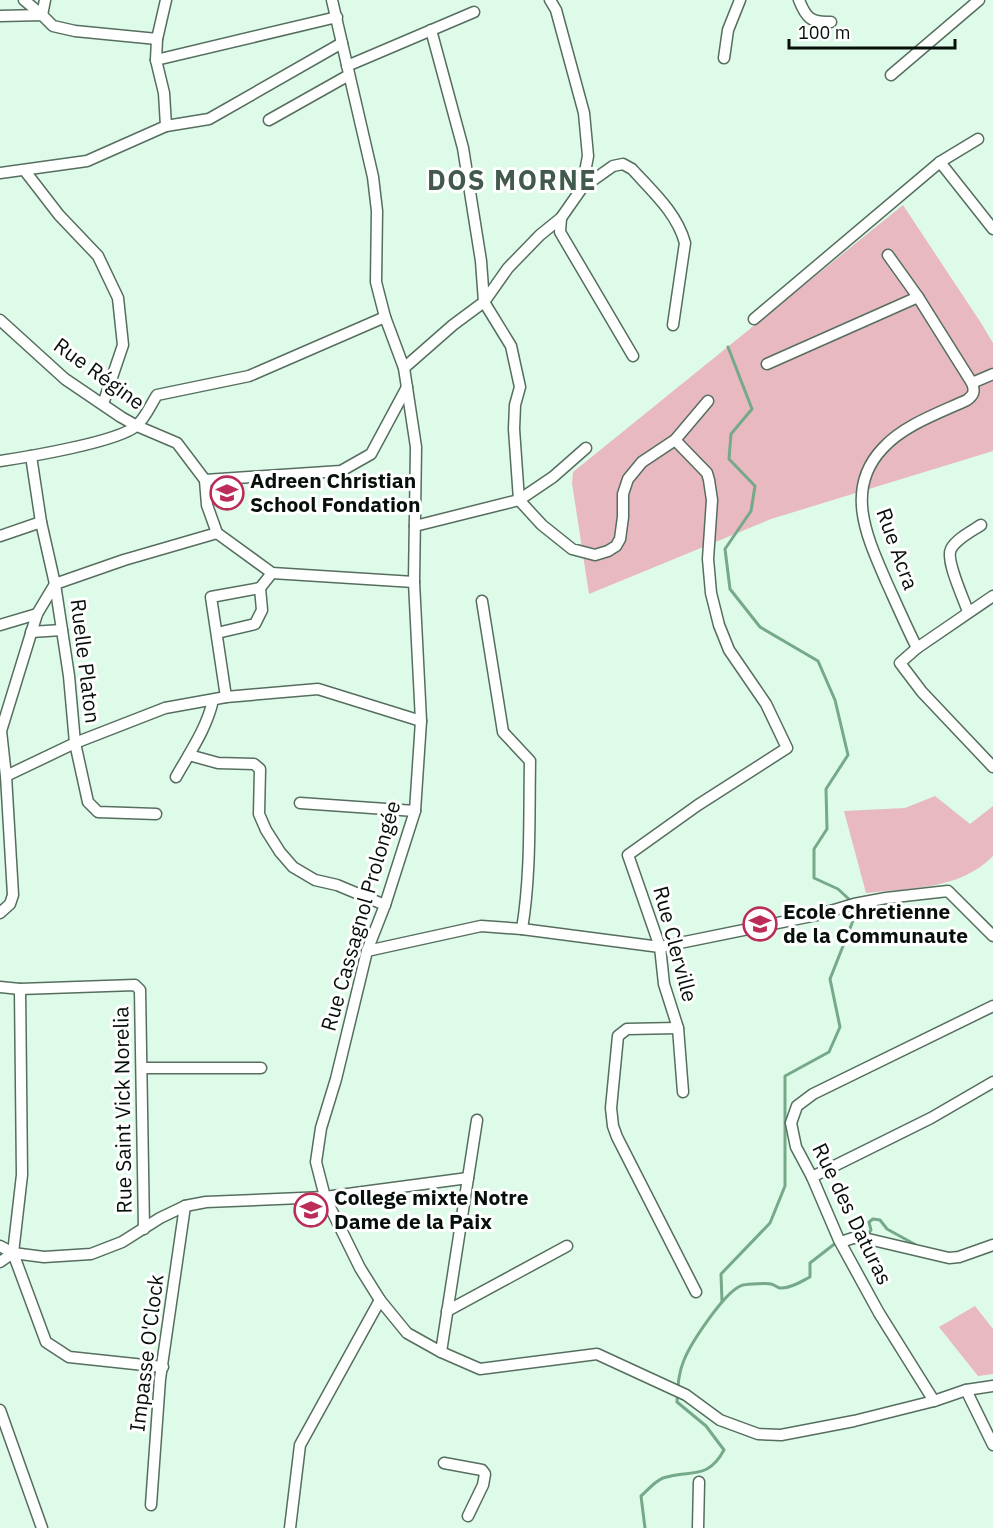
<svg xmlns="http://www.w3.org/2000/svg" width="993" height="1528" viewBox="0 0 993 1528" font-family="'IBM Plex Sans',sans-serif">
<rect width="100%" height="100%" fill="#defbe9"/>
<g fill="#e8b9c0">
<path d="M903,205l78,118 12,20v108l-222,68 -182,75 -17,-111 1,-11z"/>
<path d="M935,796l35,28 23,-18v50c-33,34 -83,32 -127,37l-22,-82 61,-3z"/>
<path d="M975,1306l18,23v45l-15,2 -39,-49z"/>
</g>
<g fill="none" stroke-linecap="round" stroke-linejoin="round">
<g stroke="#75a98a" stroke-width="3">
<path d="M728,347l24,62 -21,25 -2,25 26,27 -4,25 -26,38 5,40 30,38 58,34 17,39 13,55 -22,34 1,40 -13,20v29l24,11 14,13"/>
<path d="M866,1234l3,-1 2,-3 -2,-8 4,-3 7,1 7,9 29,16"/>
<path d="M722,1302l-1,-28 49,-51 15,-37v-110l44,-24 11,-25 -10,-48 28,-71 -1,-2"/>
<path d="M645,1528l-4,-32c6,-5 14,-15 22,-18 28,-9 44,3 61,-28l-18,-24 -29,-24c1,-15 1,-28 7,-42 7,-17 42,-71 59,-75 5,-1 25,-2 28,-1 2,0 7,4 9,4 10,1 22,-7 30,-11v-14l27,-21"/>
</g>
<defs>
<g id="street">
<path d="M24,0l18,15 3,-15"/>
<path d="M332,0l41,177 4,34 -1,71 9,35 19,51 12,79 -2,135 7,139 -6,90 -30,94 -18,46 -31,128 -15,49 -5,34 9,35 35,71 20,32 27,33 34,19 39,17 117,-15 89,41 34,25 38,14 23,1 73,-14 80,-20 32,-11 27,-4"/>
<path d="M799,0c7,18 12,23 32,22"/>
<path d="M0,16l42,-1 11,11 22,5 82,8 9,-39"/>
<path d="M431,30l32,118 18,113 3,41 27,44 9,41 -5,18 -1,24 5,71 23,25 30,24 23,6 13,-4 8,-5 4,-7 3,-22v-23l5,-15 14,-17 33,-22 33,-39"/>
<path d="M724,58l4,-28 12,-30"/>
<path d="M156,60l181,-43"/>
<path d="M347,66l127,-54"/>
<path d="M891,75l88,-75"/>
<path d="M269,120l80,-45"/>
<path d="M166,126l43,-7 133,-76"/>
<path d="M940,162l38,-23"/>
<path d="M25,171l34,44 39,41 20,42 5,47 -20,59"/>
<path d="M0,173l87,-12 79,-35 -2,-33 -8,-33 1,-21"/>
<path d="M582,188l31,-22 10,-2 9,5c20,22 45,44 53,74l-12,82"/>
<path d="M561,218l-1,14 73,124"/>
<path d="M888,255l30,42 54,86c3,8 2,12 -5,17 -28,13 -63,25 -84,48 -39,41 -16,89 3,133 10,22 20,45 31,67"/>
<path d="M754,319l186,-157 53,67"/>
<path d="M0,320l65,59 56,38 16,9 40,17 28,37 136,-9 30,-17 36,-67"/>
<path d="M767,364l151,-67"/>
<path d="M404,368l49,-43 31,-23 24,-34 32,-33 21,-17 21,-30 6,-32 -4,-43 -28,-103 -6,-10"/>
<path d="M972,383l21,-9"/>
<path d="M675,440l32,33 2,7 3,20 -4,59 3,34 8,32 10,25 37,54 21,44 -89,57 -70,50 32,92 4,37 14,44 5,64"/>
<path d="M31,456l10,66 14,62 14,92 6,67 13,59 10,10 58,2"/>
<path d="M0,461c27,-4 118,-19 136,-35 9,-7 15,-22 21,-31l92,-19 136,-59"/>
<path d="M205,480l2,25 10,28 55,40 142,9"/>
<path d="M415,526l104,-26 34,-23 33,-29"/>
<path d="M0,536l41,-14"/>
<path d="M55,584l69,-24 93,-27"/>
<path d="M993,596l-76,52 -17,15 22,29 71,75"/>
<path d="M482,601l21,131 27,29c-1,56 1,113 -8,168"/>
<path d="M968,612c-4,-13 -23,-52 -17,-63 5,-10 21,-18 30,-24"/>
<path d="M0,625l37,-11"/>
<path d="M31,632l31,-2"/>
<path d="M217,633l38,-9 7,-14 -2,-22"/>
<path d="M226,697l-15,-100 49,-9 12,-15"/>
<path d="M189,755l29,8 36,1 6,5 -1,45 7,16 14,22 13,15 22,13 22,5 48,20"/>
<path d="M6,776l69,-33 90,-35 61,-11 92,-8 103,32"/>
<path d="M176,777c14,-25 31,-49 37,-77"/>
<path d="M300,803l115,8"/>
<path d="M0,913l10,-9 3,-9 -7,-119 -5,-45 36,-117 18,-30"/>
<path d="M367,951l114,-25 41,3 138,18 157,-32 37,-11 32,-6 62,-7 45,45"/>
<path d="M0,987l20,2 115,-4 5,5 4,239"/>
<path d="M20,989l2,186 -9,78 33,89 23,15 94,10"/>
<path d="M678,1028l-51,1 -9,7 -7,72 2,18 4,11 79,155"/>
<path d="M142,1068h119"/>
<path d="M812,1177l119,-59 62,-36"/>
<path d="M841,1242l12,-4h11l85,20 10,-1 34,-12"/>
<path d="M0,1246l13,7 31,4 47,-3 31,-12 38,-24 25,-12 21,-4 119,-5 143,-19"/>
<path d="M0,1262l13,-9"/>
<path d="M447,1311l120,-65"/>
<path d="M441,1352l36,-232"/>
<path d="M966,1390l27,55"/>
<path d="M934,1401l-55,-88 -40,-73 -27,-63 -16,-30 -5,-24 6,-17 16,-12 180,-88"/>
<path d="M0,1410l42,118"/>
<path d="M444,1463l38,7 3,4 -2,11 -15,31"/>
<path d="M151,1505l9,-126 25,-173"/>
<path d="M290,1528l10,-83 80,-145"/>
<path d="M698,1528l1,-46"/>
</g>
</defs>
<use href="#street" stroke="#556e5e" stroke-width="13"/>
<use href="#street" stroke="#fff" stroke-width="10"/>
</g>
<defs>
<symbol id="school-ring" viewBox="-11 -11 22 22"><circle r="9.5" fill="#fff" stroke="#bb2c59" stroke-width="1.5"/><path d="M0-5L7-2L0 1L-7-2ZM-4 1L0 2.5L4 1V4Q0 6-4 4Z" fill="#bb2c59"/></symbol>
</defs>
<g fill-rule="evenodd">
<use href="#school-ring" x="208" y="474" width="38" height="38"/>
<use href="#school-ring" x="741" y="905" width="38" height="38"/>
<use href="#school-ring" x="292" y="1191" width="38" height="38"/>
</g>
<g text-anchor="middle" stroke-width="6" stroke-linejoin="round" paint-order="stroke">
<g font-size="21" fill="#060f09" stroke="#fff">
<text transform="translate(99 374) rotate(36)" y="7">Rue Régine</text>
<text transform="translate(897 549) rotate(70)" y="7">Rue Acra</text>
<text transform="translate(85 661) rotate(83)" y="7">Ruelle Platon</text>
<text transform="translate(361 916) rotate(-74)" y="7">Rue Cassagnol Prolongée</text>
<text transform="translate(675 944) rotate(75)" y="7">Rue Clerville</text>
<text transform="translate(123 1110) rotate(-91)" y="7">Rue Saint Vick Norelia</text>
<text transform="translate(852 1214) rotate(64)" y="7">Rue des Daturas</text>
<text transform="translate(147 1353) rotate(-83)" y="7">Impasse O'Clock</text>
</g>
<g font-size="21" font-weight="bold" fill="#060f09" stroke="#fff" text-anchor="start">
<text x="250" y="488">Adreen Christian<tspan x="250" dy="24">School Fondation</tspan></text>
<text x="783" y="919">Ecole Chretienne<tspan x="783" dy="24">de la Communaute</tspan></text>
<text x="334" y="1205">College mixte Notre<tspan x="334" dy="24">Dame de la Paix</tspan></text>
</g>
<g font-size="27" font-weight="bold" letter-spacing="1.5" fill="#415a4b" stroke="#fff">
<text x="512" y="190">DOS MORNE</text>
</g>
</g>
<path d="M789 39v9h166v-9" fill="none" stroke="#060f09" stroke-width="3"/>
<text x="798" y="39" font-size="18" fill="#060f09" stroke="#ffffff" stroke-width="4.5" paint-order="stroke">100 m</text>
</svg>
